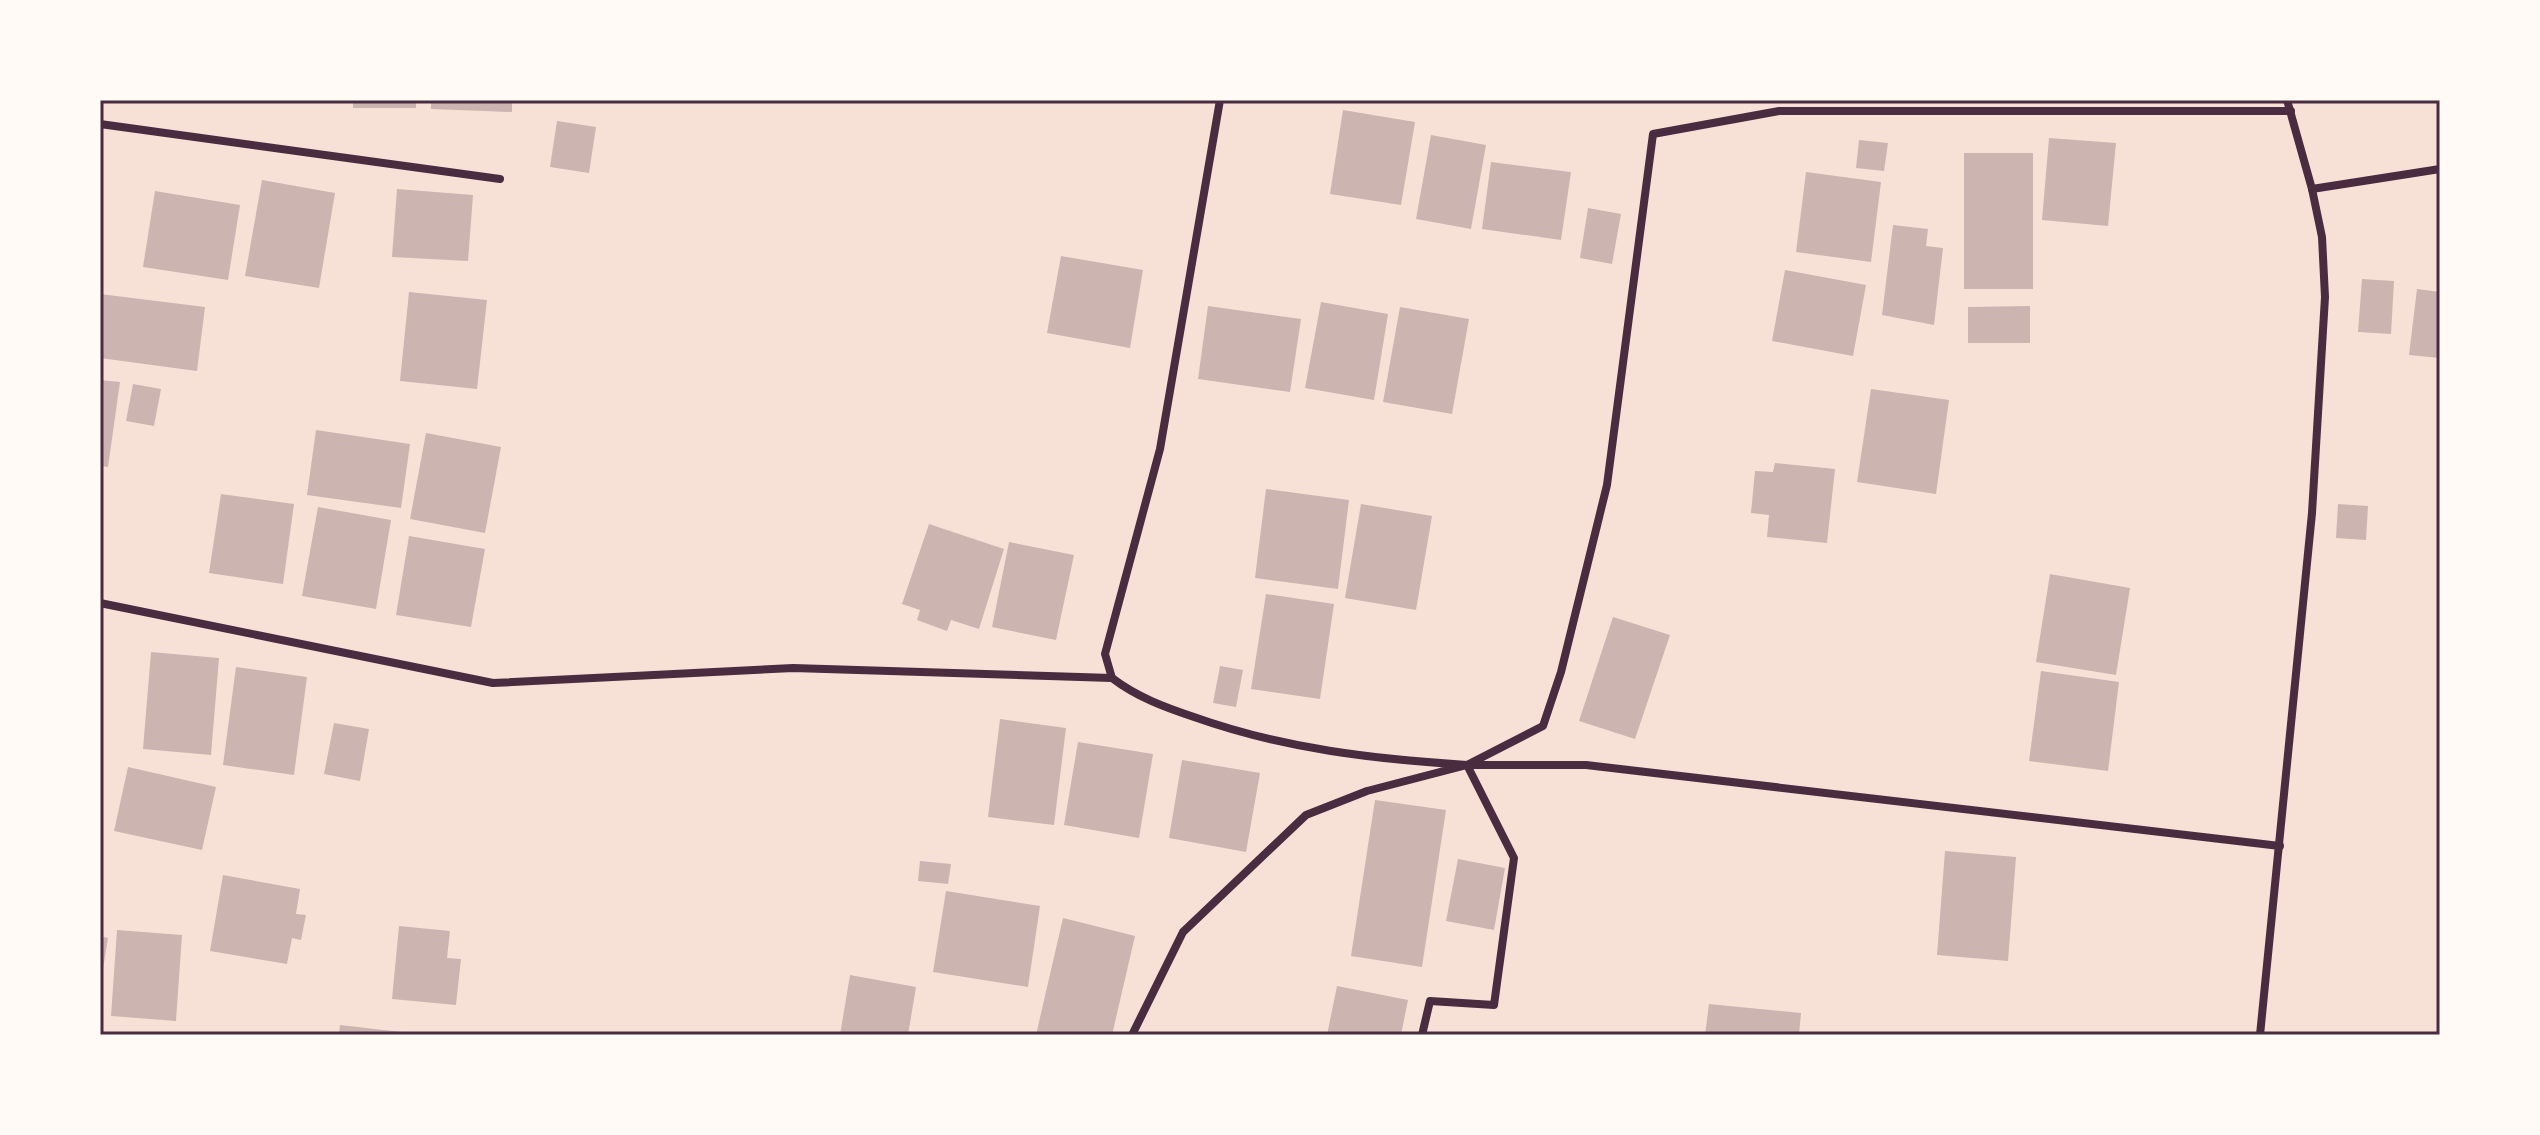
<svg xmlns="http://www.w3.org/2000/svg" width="2540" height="1135" viewBox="0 0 2540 1135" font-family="'IBM Plex Sans',sans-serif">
<rect width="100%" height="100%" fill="#f7e1d7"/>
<g fill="#ccb4b1">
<rect x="353" y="100" width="63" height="8"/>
<path d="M431,100h81v12l-81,-3z"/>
<path d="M1343,110l72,12 -14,83 -71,-11z"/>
<path d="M557,121l39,6 -7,46 -39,-6z"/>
<path d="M1431,135l55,10 -15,84 -55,-10z"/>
<path d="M2049,138l67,5 -8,83 -66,-6z"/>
<path d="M1859,140l29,3 -4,28 -28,-3z"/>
<rect x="1964" y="153" width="69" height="136"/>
<path d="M1491,162l80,10 -10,68 -79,-11z"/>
<path d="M1806,172l75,10 -10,80 -75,-10z"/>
<path d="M262,180l73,13 -16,95 -74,-12z"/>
<path d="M397,189l76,6 -5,66 -76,-4z"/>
<path d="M155,191l85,14 -12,75 -85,-13z"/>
<path d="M1588,208l33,6 -9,50 -32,-6z"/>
<path d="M1893,225l35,4 -2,17 17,2 -9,77 -52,-10z"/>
<path d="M1061,256l82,14 -13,78 -83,-15z"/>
<path d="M1785,270l81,15 -13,71 -81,-15z"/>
<path d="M2362,279l32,2 -3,53 -33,-2z"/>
<path d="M2417,289l23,3v66l-31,-3z"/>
<path d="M409,292l78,8 -10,89 -77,-8z"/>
<path d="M100,294l105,13 -8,64 -97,-13z"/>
<path d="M1321,302l67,12 -14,86 -69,-12z"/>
<path d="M1208,306l93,13 -11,73 -92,-13z"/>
<path d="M2030,306v37h-62v-36z"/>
<path d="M1400,307l69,12 -17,95 -69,-12z"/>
<path d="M100,380l20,2 -12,85 -8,-1z"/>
<path d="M133,384l28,5 -7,37 -28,-5z"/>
<path d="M1871,389l78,11 -13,94 -79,-12z"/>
<path d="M316,430l94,14 -9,64 -94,-13z"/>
<path d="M426,433l75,14 -16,86 -75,-14z"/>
<path d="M1775,463l60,6 -8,74 -60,-6 2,-22 -18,-2 4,-42 18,1z"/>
<path d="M1266,489l83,11 -11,89 -83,-11z"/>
<path d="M221,494l73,10 -11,80 -74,-11z"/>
<path d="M1361,504l71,12 -16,94 -71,-12z"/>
<path d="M2338,504l30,2 -2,34 -30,-2z"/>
<path d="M318,507l73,13 -15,89 -74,-13z"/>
<path d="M929,524l75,25 -25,80 -28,-9 -4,11 -30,-11 3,-10 -18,-6z"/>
<path d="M409,536l76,13 -14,78 -75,-12z"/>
<path d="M1009,542l65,13 -18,85 -64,-13z"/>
<path d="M2050,574l80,14 -14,87 -80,-13z"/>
<path d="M1266,594l68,10 -14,95 -69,-10z"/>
<path d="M1613,617l57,18 -35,104 -56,-18z"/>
<path d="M151,652l68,6 -8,97 -68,-6z"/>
<path d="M1220,666l23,4 -7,37 -23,-4z"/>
<path d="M236,667l71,10 -13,98 -71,-10z"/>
<path d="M2041,671l78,11 -11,89 -79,-10z"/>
<path d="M1000,719l66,9 -12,97 -66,-8z"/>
<path d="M334,723l35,6 -9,52 -36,-7z"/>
<path d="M1078,742l75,12 -14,84 -75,-13z"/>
<path d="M1182,760l78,13 -14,79 -77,-14z"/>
<path d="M128,767l88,20 -14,63 -88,-19z"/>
<path d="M1375,800l71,10 -24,157 -71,-11z"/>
<path d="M1945,851l71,6 -8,104 -71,-6z"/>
<path d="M1458,859l47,9 -11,62 -48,-9z"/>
<path d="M920,861l31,3 -3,20 -30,-3z"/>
<path d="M223,875l77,14 -4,25 10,1 -5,25 -9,-2 -5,26 -77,-13z"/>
<path d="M946,891l94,15 -12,81 -95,-15z"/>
<path d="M1063,918l72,18 -23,99h-76z"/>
<path d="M399,926l51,5 -3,27 14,1 -5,46 -64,-6z"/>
<path d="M117,930l65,5 -6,86 -65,-5z"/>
<path d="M100,936l8,2 -6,37h-2z"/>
<path d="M850,975l66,12 -8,48h-68z"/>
<path d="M1337,986l71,14 -7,35h-74z"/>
<path d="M1709,1004l92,9 -2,22h-94z"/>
<path d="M340,1025l70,8v2h-71z"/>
</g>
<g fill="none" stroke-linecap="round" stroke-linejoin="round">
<g stroke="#4a2c40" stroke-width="8">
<path d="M100,124l400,55"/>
<path d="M2312,189l128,-20"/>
<path d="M100,603l393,80 300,-15 319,10c25,19 52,29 82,39 90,32 180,42 273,48l-100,26 -61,24 -123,117 -51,103"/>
<path d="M1112,678l-7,-24 55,-205 60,-349"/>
<path d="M2280,846l-694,-81h-119l76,-39 18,-54 46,-187 46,-351 126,-23h512"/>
<path d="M1422,1035l8,-34 64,4 20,-147 -47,-93"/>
<path d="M2260,1035l52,-522 13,-216 -3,-60 -10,-48 -25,-89"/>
</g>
</g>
<rect width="2540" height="1135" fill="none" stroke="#fffaf5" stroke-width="204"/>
<rect x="102" y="102" width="2336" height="931" fill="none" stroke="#4a2c40" stroke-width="3"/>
</svg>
